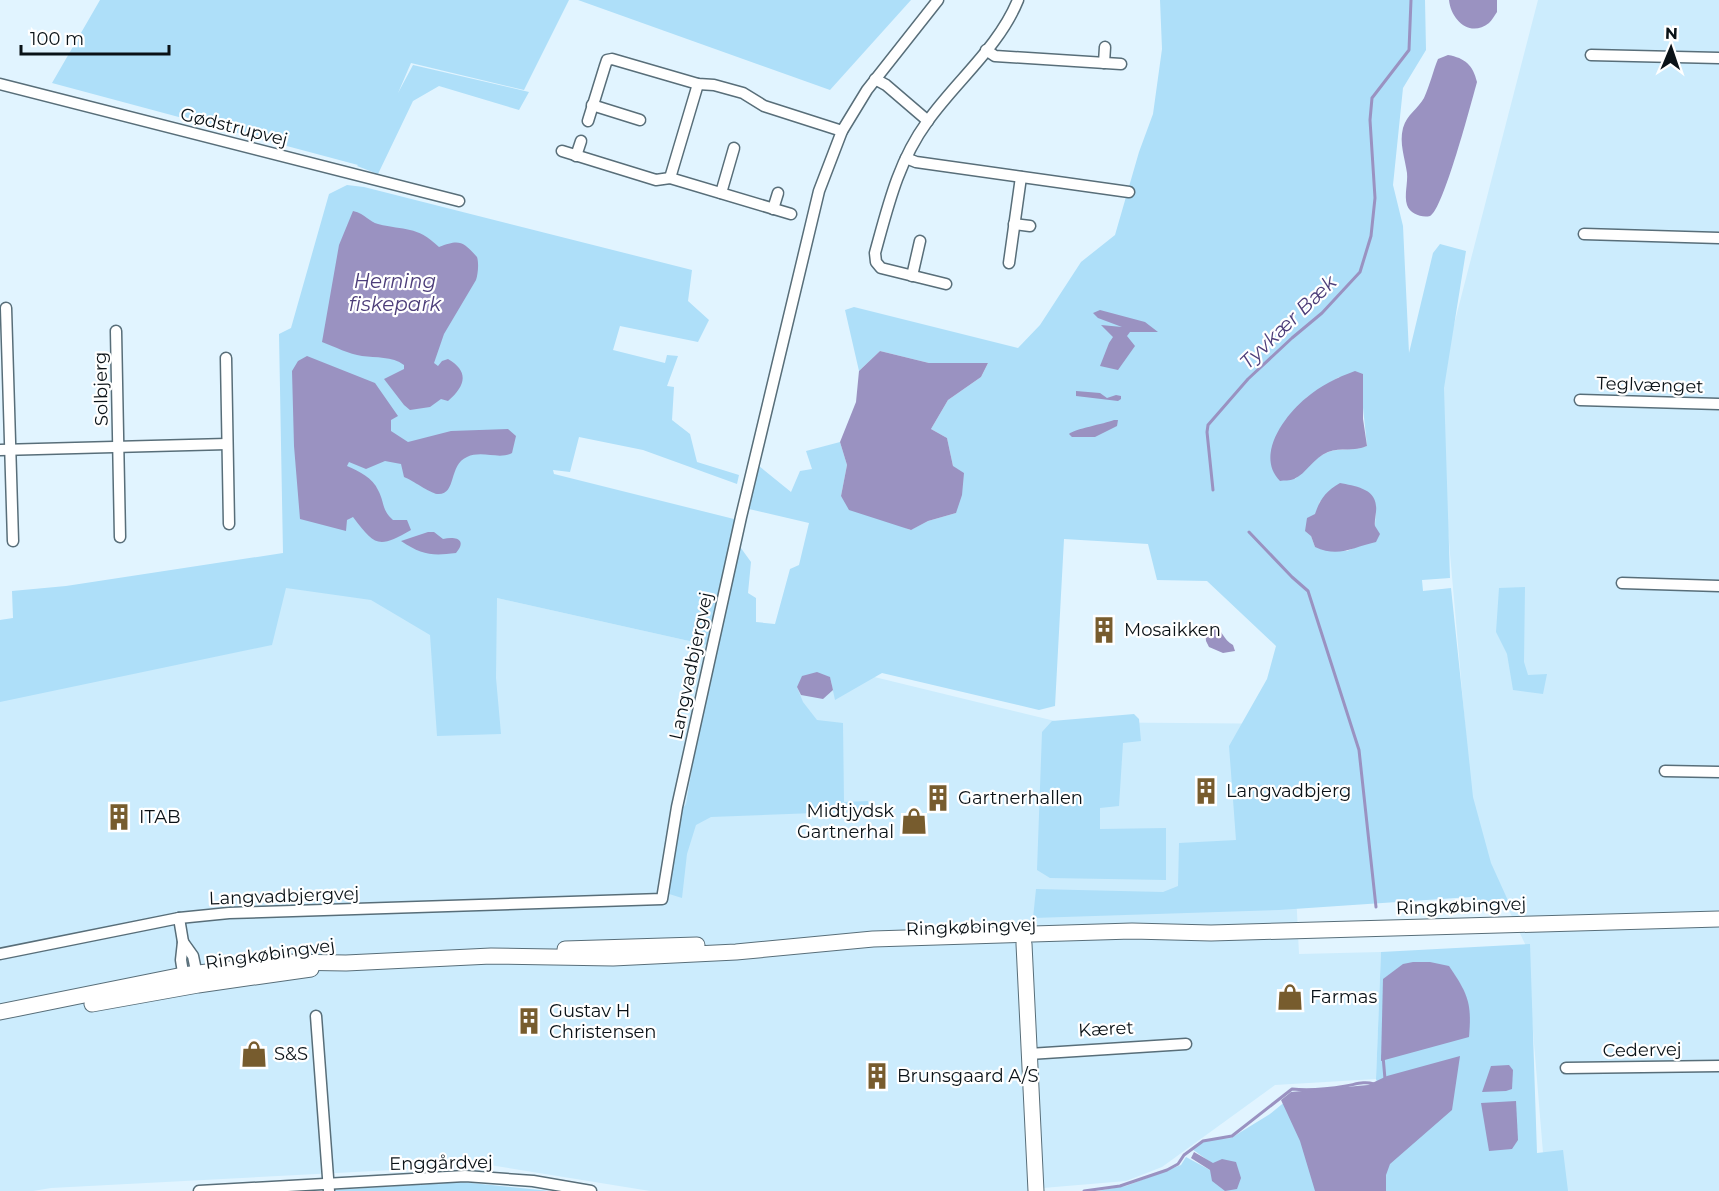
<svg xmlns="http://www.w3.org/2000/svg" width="1719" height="1191" viewBox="0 0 1719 1191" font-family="Montserrat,sans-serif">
<rect width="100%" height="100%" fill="#e1f4ff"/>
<g fill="#ccecfd">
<path d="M1538,0h181v1191h-220l45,-26 -18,-219 -21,-44 -31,-75 -38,-433z"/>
<path d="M285,578l212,20 210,47 151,28 201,49 229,2 11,230 82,-2 -5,127 -101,6 -113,82 -36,14 -83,7v3h-393l-160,-26 -439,23 -18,3h-33v-571l53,-5z"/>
</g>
<g fill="#aedff9" fill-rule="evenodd">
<path d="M100,0h469l-45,90 -113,-27 -13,30 15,-28 116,27 -10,18 -80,-24 -26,15 -35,73 -21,-8 1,-1 -306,-82z"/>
<path d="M578,0h333l-81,90z"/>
<path d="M1160,0h265l1,50 -23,38 -10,97 10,41 6,127 24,-100 7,-9 26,7 -22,137 6,190 -28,2 1,11 28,-3 22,209 18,66 19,42 -33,2 -6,-10 -192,13 -246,8 3,-29 127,3 15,-6 1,-43 57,-3 -7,-94 38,-67 9,-33 -69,-65 -50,-1 -9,-36 -84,-5 -9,167 -16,4 -157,-37 -47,27 -5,-23 -33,10 6,15 14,18 26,3 1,79 24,-1v10l-157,6 -15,8 -9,29 -5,44 -16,-5 14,-82 6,-7 14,-83 38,-177 13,18 -3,31 8,5v24l19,2 15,-55 9,-4 10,-42 -60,-14 10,-43 32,26 9,-21 12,-2 -6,-18 34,-9 7,23 -6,31 69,34 18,-9 28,-8 -3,-47 -6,-28 -16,-9 17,-29 33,-23 7,-14h-59l-49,-12 -21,20 -14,-61 9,-3 164,41 22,-23 41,-63 34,-27 24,-83 14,-38 9,-65zM1339,377l23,21 5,48c-11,4 -18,3 -29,4 -18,1 -30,17 -43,29l11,-81zM1320,501l56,5 -1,20 -14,19 -14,6 -32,-4 -4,-11z"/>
<path d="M347,185l17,2 328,83 -4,31 21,19 -11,22 -78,-16 -7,24 52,13 2,-8 11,1 -11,30 7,1 -2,33 18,14 7,28 42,13 -2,9 -94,-34 -64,-13 -9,35 -17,-2 1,4 184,46 -31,125 -210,-47 -1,80 5,56 -64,2 -7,-101 -59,-35 -85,-12 -14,57 -272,57v-82l13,-2 -1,-27 54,-5 217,-33 -4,-219 12,-6 38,-134z"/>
<path d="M1525,587l-1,75 4,13 19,-1 -4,20 -30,-4 -6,-36 -11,-22 3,-44z"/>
<path d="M1134,714l5,5 2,22 -18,2 -4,63 -19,2v21l66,-1v52l-116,-2 -13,-8 5,-138 10,-11z"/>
<path d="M1530,944l7,209 26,-3 5,41h-471l29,-5 55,-21 5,-8 24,13 12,-11 -9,5 -21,-15 14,-9 25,-2 39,-24 22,-18 87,-8 -3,-9 5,-127z"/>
<path d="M462,1182l88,9h-216v-1z"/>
</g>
<g fill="#9a92c1">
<path d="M1449,0h48v12c-2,3 -5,8 -8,11 -19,15 -38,-3 -40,-23z"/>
<path d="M1448,55c17,3 25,10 29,27 -5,18 -34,129 -47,134 -8,2 -20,-2 -23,-11 -3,-10 1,-22 0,-32 -2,-15 -8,-30 -4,-45 4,-14 15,-19 21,-30 6,-13 9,-27 14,-39z"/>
<path d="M353,211c13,3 16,11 25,13 27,7 38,1 61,23 20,-8 24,-6 38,10 2,6 1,17 -1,23l-32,54 -10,29 4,3 4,-5 6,-2c22,13 17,27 0,42l-7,-2 -11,8 -20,3 -6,-5 -20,-26 20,-10v-4c-12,-9 -28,-7 -42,-9 -13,-2 -27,-9 -40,-14l17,-97z"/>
<path d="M1100,310l45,12 13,10h-28l-3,4 8,10 -17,24 -18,-4 9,-23 4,-6 -12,-12 21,2 -24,-9 -5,-5z"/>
<path d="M880,351l49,12h59l-7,14 -33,23 -17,29 16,9 6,28 11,7 -2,22 -6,18 -28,8 -17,9 -62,-20 -8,-14 6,-31 -7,-23 16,-40 3,-31z"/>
<path d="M307,356l68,27 23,33 -7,4v11l17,11 43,-11 57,-2 8,7 -4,17c-13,7 -30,-3 -45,4 -19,8 -10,39 -30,37 -7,-1 -25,-14 -33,-17l-3,-13 -16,-3 -19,8 -17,-7 -2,4c12,5 26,12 31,24 7,13 3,19 15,30h14l4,10c-33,19 -36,16 -58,-13l-6,3 -1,11 -46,-12 -6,-73 -2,-75 6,-10z"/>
<path d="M1355,371l8,3v45l4,27c-13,6 -26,1 -39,6 -14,5 -22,22 -34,27 -4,2 -10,1 -14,2 -25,-25 4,-65 26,-83 14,-12 32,-21 49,-27z"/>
<path d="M1076,391l24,2 7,5 9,-3 5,1v3l-3,2 -42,-5z"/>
<path d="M1114,420h4l-1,6 -22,11h-23l-3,-3c5,-5 35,-10 45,-14z"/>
<path d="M1340,483c14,3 35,5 36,23 1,6 -2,14 -1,20l5,8 -4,8c-23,5 -37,16 -61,5l-4,-11 -6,-5 2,-13 8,-4c5,-15 11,-23 25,-31z"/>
<path d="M428,532h6l9,7c12,-3 25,0 13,14 -24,3 -34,2 -55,-12z"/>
<path d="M1212,624c10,4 11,16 21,21l2,6 -12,2 -14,-6 -3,-6 -1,-13z"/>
<path d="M817,672l13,5 3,13 -10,9 -22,-4 -4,-8 5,-11z"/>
<path d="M1413,962h17l19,4c19,28 23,37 20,71l-88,24 2,-82 20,-15z"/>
<path d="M1460,1056l-8,54 -62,54 -4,11v16h-71l-15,-50 -19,-41 10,-8 77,-7 19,-9z"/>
<path d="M1509,1065l4,5 -1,19 -6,2 -24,1 9,-26z"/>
<path d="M1516,1101l2,39 -6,9 -23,2 -8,-48z"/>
<path d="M1194,1152l19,11 9,-4 14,3 5,16 -4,11 -12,2 -13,-10 -2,-11 -19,-12z"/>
</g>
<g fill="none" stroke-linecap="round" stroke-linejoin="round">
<g stroke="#9a92c1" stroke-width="3">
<path d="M1213,490l-6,-58 1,-7 40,-46 44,-41 30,-25 38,-41 11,-36 4,-38 -5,-78 2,-22 37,-48 2,-50"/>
<path d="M1249,532l43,45 16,14 51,159 17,157"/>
<path d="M1383,1056l2,23"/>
<path d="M1084,1191l36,-5 47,-16 11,-6 6,-9 19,-14 29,-5 60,-47c18,2 36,0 54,-3 11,-2 18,-5 28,-2"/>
</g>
<defs>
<g id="street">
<path d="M986,50l9,6 126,8"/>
<path d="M1591,55l128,3"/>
<path d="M1104,63l1,-16"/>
<path d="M875,79l11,6 42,36"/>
<path d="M0,84l459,117"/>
<path d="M592,105l48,15"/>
<path d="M588,121l17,-55 2,-6 5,-1 86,25 16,1 29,8 21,13 78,25"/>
<path d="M562,151l94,29 14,-2 121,36"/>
<path d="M576,156l5,-15"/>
<path d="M906,158l10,4 213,30"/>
<path d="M670,178l28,-94"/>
<path d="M721,193l13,-45"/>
<path d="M773,209l5,-16"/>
<path d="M1014,224l16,2"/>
<path d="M1584,234l135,4"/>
<path d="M1009,263l12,-86"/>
<path d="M912,276l8,-35"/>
<path d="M946,284l-65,-16 -5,-6 -1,-9c13,-47 23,-91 52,-131 29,-41 72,-75 91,-122"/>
<path d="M6,308l7,233"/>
<path d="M116,331l4,206"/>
<path d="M226,358l3,166"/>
<path d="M1580,400l139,4"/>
<path d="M0,450l227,-6"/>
<path d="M1622,583l97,3"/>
<path d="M1665,771l54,1"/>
<path d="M179,918l4,24 -2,18 3,19"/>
<path d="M183,942l10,14 5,24"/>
<path d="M0,954l179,-36 50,-5 433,-14 15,-92 64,-290 78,-326 23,-60 25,-41 71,-90"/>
<path d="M316,1016l13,175"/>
<path d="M1029,1054l157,-10"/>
<path d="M1566,1068l153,-2"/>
<path d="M199,1191l266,-15 68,5 58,10"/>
</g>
<g id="secondary">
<path d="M1024,944l12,247"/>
<path d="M565,949l132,-4"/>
<path d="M92,1004l106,-19 113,-16"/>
<path d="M0,1012l183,-37 102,-13 61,1 145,-7 122,2 123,-6 137,-13 259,-8 79,2 508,-14"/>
</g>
</defs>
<use href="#street" stroke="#586e79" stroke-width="13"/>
<use href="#secondary" stroke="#586e79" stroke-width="17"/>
<use href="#street" stroke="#fff" stroke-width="10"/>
<use href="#secondary" stroke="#fff" stroke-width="15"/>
</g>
<defs>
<symbol id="building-bare" viewBox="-9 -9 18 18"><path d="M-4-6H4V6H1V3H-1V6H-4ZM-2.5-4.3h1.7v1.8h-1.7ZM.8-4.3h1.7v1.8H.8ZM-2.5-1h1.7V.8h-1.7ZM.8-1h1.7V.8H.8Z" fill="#775c2e" stroke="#fff" stroke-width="2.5" paint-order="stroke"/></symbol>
<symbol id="shop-bare" viewBox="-9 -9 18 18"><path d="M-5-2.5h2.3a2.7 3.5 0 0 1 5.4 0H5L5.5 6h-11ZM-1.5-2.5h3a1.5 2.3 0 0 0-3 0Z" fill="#775c2e" stroke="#fff" stroke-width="2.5" paint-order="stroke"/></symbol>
</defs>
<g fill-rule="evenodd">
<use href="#building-bare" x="1085" y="611" width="38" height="38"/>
<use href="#building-bare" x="1187" y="772" width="38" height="38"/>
<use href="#building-bare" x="919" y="779" width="38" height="38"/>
<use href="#building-bare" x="100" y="798" width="38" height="38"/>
<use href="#shop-bare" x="895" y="802" width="38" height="38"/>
<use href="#shop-bare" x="1271" y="978" width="38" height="38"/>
<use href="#building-bare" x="510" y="1002" width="38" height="38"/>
<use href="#shop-bare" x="235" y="1035" width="38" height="38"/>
<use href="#building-bare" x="858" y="1057" width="38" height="38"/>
</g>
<g text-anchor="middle" stroke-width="4.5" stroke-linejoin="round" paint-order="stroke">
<g font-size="18" fill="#0a1217" stroke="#fff">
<text transform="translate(234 127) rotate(14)" y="6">Gødstrupvej</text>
<text transform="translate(1650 385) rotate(2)" y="6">Teglvænget</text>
<text transform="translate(101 389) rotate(-91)" y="6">Solbjerg</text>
<text transform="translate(691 666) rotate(-78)" y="6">Langvadbjergvej</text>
<text transform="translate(284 896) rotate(-2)" y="6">Langvadbjergvej</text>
<text transform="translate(1461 906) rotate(-2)" y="6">Ringkøbingvej</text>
<text transform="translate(971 927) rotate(-2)" y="6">Ringkøbingvej</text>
<text transform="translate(270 954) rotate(-8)" y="6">Ringkøbingvej</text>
<text transform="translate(1106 1029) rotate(-3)" y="6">Kæret</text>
<text transform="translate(1642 1050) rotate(-1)" y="6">Cedervej</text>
<text transform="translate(441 1163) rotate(-1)" y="6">Enggårdvej</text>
</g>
<g font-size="18" fill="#0a1217" stroke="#fff" text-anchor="start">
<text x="1124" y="636">Mosaikken</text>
<text x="1226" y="797">Langvadbjerg</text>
<text x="958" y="804">Gartnerhallen</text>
<text x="894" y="817" text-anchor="end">Midtjydsk<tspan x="894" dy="21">Gartnerhal</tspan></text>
<text x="139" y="823">ITAB</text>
<text x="1310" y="1003">Farmas</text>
<text x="549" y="1017">Gustav H<tspan x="549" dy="21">Christensen</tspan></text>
<text x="274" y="1060">S&amp;S</text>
<text x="897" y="1082">Brunsgaard A/S</text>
</g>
<g font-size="20" font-style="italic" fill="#4c3d79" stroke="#fff">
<text x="395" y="288">Herning<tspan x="395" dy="23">fiskepark</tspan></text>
<text transform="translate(1288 322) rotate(-44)" y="7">Tyvkær Bæk</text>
</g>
</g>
<g transform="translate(1671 48) rotate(2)" stroke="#ffffff" stroke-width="4.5" paint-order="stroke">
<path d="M0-4.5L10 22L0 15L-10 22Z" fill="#0a1217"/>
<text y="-9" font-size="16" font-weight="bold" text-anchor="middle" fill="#0a1217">N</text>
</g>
<path d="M21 45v9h148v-9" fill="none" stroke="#0a1217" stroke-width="3"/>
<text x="30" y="45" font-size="18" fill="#0a1217" stroke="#ffffff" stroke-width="4.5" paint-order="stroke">100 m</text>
</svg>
